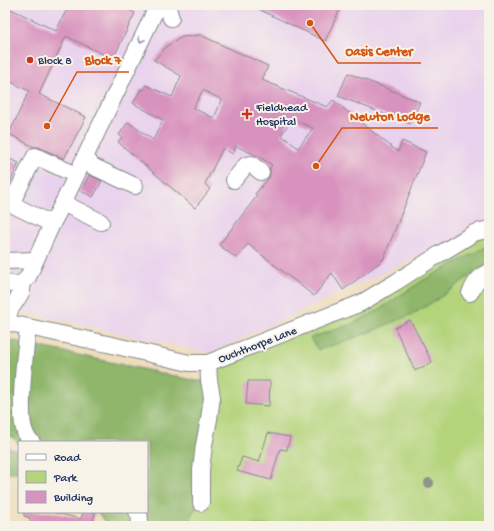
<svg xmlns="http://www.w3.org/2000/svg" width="494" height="531" viewBox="0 0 494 531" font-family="'Gochi Hand',sans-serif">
<rect width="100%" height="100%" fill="#f7f3e8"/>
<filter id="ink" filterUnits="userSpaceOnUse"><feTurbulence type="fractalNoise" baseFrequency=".025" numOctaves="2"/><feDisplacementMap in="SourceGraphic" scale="8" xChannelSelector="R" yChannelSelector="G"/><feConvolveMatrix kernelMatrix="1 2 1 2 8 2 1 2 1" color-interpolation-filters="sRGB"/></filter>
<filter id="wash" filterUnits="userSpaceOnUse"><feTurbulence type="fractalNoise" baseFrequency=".012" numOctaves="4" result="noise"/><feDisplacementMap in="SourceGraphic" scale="16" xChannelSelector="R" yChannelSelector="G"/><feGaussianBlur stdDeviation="0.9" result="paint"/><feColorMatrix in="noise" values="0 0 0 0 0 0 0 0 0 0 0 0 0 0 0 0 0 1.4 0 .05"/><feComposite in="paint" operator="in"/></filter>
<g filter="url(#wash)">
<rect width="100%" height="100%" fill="#edddbb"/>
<path fill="#e9d2ed" d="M5,5h484v219l-279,129 -205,-45z"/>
<path fill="#b4d47b" stroke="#68826c" d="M489,229v297h-300l3,-13 9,-10 7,-140 153,-60z"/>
<g fill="#8fb66b" stroke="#557264">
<path d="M489,245v18c-23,14 -43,32 -66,45 -9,6 -20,10 -30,14 -25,11 -49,20 -75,28l-8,-12 42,-14 25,-13 45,-30z"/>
<path d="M5,339l192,42 12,-1 -8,123 -9,10 -3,13h-26l-6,-4 -9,4h-41l-4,-7 -6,-7h50v-70h-128v2l-13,-13 -1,1z"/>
<path d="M6,447l13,4v20l-13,3 -1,7z"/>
</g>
<g id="blocks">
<g fill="#d892be" fill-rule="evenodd">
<path d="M69,5h49l17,8 -22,46 -47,-23 -27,58 47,23 -22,42 -25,-12h-5l-25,-13 20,-43 -24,-12v-58l6,-12 45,22z"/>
<path d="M250,5h92l-17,36z"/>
<path d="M200,35l68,31 -6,14 65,27 6,-7 65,52 4,-11 24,11 -43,108 -40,30 -11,-17 -18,23 -66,-52 -12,14 -17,-13 38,-49 -2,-2 14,-16 1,-5v-5l2,-3 -14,-9 -22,-10 -3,8 -10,-6 -18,36 5,5 -15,19 -77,-66 4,-5 -3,-2 9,-13 25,18 10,-20 -30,-17 8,-14 3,1 2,-5 26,12 9,-21 -27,-16 13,-14 15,-9zM203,90l19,10 -8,18 -21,-10zM292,119l21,9 -15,20 -17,-13z"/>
<path d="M348,73l72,29 -10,22 -72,-28z"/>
<path d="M5,157l14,6 -14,30z"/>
<path d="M89,175l13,6 -9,16 -12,-6z"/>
<path d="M410,320l22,42 -17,9 -20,-43z"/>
<path d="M248,381h22l-1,25 -23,-2z"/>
<path d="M268,433l22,4 -3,13 -7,-1 -9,31 -34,-9 5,-14 17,5z"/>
<path d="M24,512h28l29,7 2,-7h12l-2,10h1v4h-27l-16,-4v4h-21v-8l-6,-2z"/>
</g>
</g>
</g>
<g filter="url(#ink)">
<use href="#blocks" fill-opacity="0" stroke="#84868c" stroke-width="1"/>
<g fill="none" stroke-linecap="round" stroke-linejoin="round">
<defs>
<g id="minor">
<path d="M167,5l4,13"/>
<path d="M85,156l7,10 43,20"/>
<path d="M234,180l12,-15 5,-1 10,8"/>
<path d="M63,203l38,19"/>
<path d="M52,224l-41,-20 24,-48 41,19"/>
<path d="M5,261l30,-1"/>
<path d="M5,282c10,4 16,4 23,-5l24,-53 11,-21 95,-198"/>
<path d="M470,293c5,-10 8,-16 19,-21"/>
<path d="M5,322l107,23 77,18h19l153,-60 35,-21 42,-27 36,-22 15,-4"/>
<path d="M6,322c2,-6 4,-14 8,-18 4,-7 10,-12 8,-21"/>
<path d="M28,327c-3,28 -7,55 -6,84 0,7 0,14 3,21 1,4 4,8 7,10"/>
<path d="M201,503v-33l3,-25 5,-26 3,-22 -3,-17 -1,-17"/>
<path d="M137,512c4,4 3,9 2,14"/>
</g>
</defs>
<use href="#minor" stroke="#84868c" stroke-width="18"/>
<use href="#minor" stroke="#fff" stroke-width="16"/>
</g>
<circle fill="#8e948c" cx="429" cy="483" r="5"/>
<defs><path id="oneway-chevron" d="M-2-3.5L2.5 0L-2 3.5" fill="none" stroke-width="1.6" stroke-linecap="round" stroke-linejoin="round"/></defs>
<use stroke="#8d97ae" href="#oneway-chevron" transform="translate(141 40) rotate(116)"/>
</g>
<g fill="#c8321e" stroke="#f7f3e8" stroke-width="1.5">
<circle cx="30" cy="60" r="4"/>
<path d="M245 108h4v4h4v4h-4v4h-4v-4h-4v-4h4z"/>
</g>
<g text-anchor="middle" stroke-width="4" stroke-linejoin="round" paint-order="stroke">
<g font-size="12" fill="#1b2f5e" stroke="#f7f3e8" text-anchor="start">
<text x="38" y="64">Block 8</text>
<text x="256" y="111">Fieldhead<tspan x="256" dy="14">Hospital</tspan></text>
</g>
<g font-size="12" fill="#1b2f5e" stroke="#f7f3e8">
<text transform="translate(257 344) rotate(-21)" y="4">Ouchthorpe Lane</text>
</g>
</g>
<path fill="none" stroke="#d45514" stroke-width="1.5" d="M310 23L338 63H421M47 126L77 72H129M316 166L342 128H438"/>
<g fill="#d45514" stroke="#f7f3e8" stroke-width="1.5">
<circle cx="310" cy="23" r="4"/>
<circle cx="47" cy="126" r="4"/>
<circle cx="316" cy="166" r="4"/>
</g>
<g font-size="13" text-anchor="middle" font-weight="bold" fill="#d45514" stroke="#f7f3e8" stroke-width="4" stroke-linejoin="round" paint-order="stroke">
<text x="379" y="55">Oasis Center</text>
<text x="103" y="64">Block 7</text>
<text x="390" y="120">Newton Lodge</text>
</g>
<rect width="494" height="531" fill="none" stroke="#f7f3e8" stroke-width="20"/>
<rect x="18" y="441" width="130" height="72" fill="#f7f3e8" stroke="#9fa5b1"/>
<rect x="26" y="454" width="20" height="6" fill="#ffffff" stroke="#9fa5b1"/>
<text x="54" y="461" font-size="12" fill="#1b2f5e">Road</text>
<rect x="26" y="471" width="20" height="12" fill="#b4d47b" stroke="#9fa5b1"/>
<text x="54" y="481" font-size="12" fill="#1b2f5e">Park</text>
<rect x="26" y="491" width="20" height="12" fill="#d892be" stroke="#9fa5b1"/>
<text x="54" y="501" font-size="12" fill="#1b2f5e">Building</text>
</svg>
